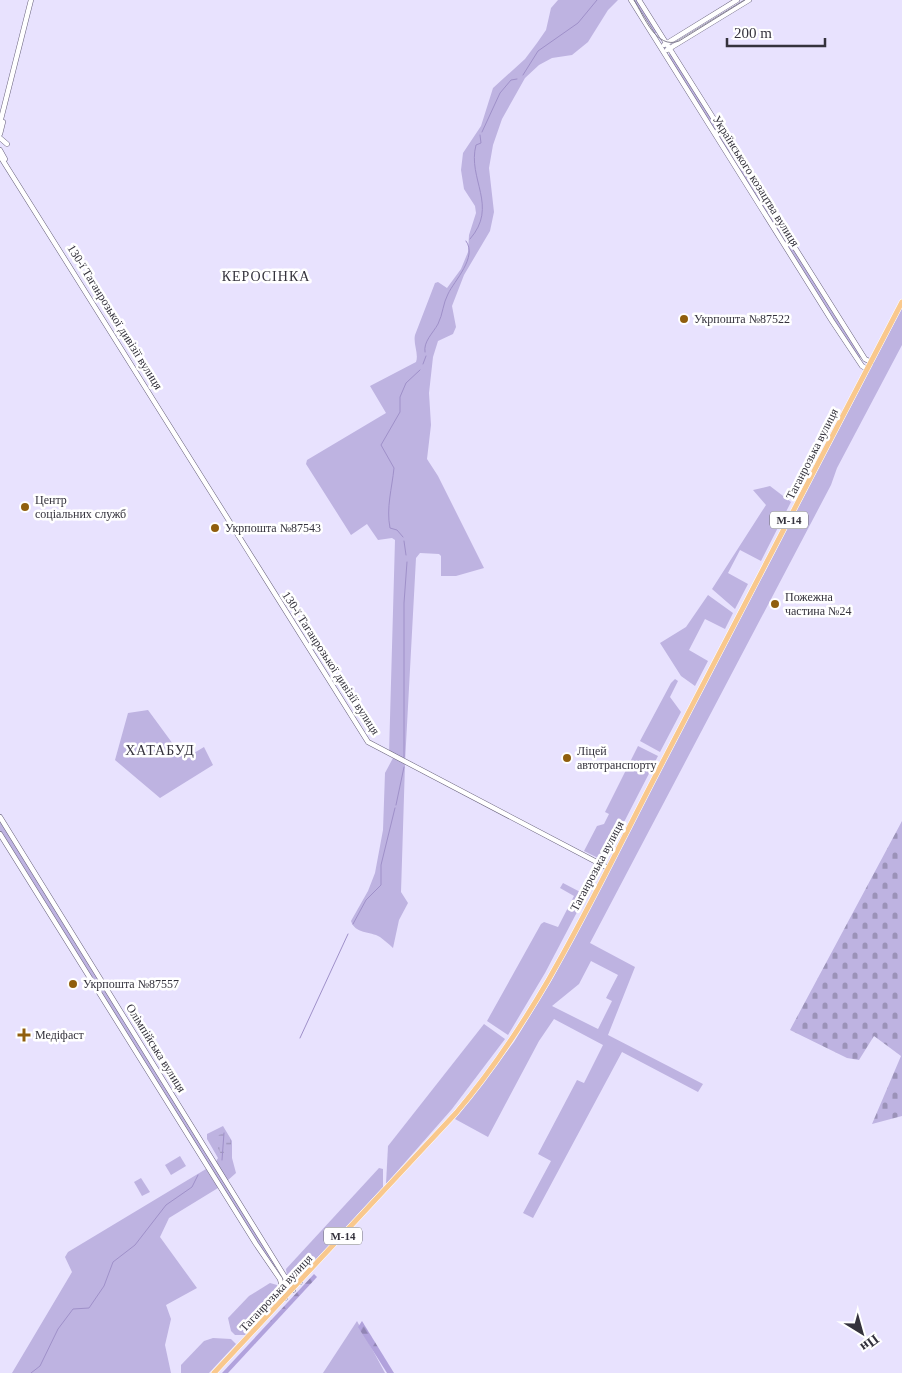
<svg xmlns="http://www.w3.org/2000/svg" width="902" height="1373" viewBox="0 0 902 1373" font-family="Georgia,serif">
<defs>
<pattern id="forest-firs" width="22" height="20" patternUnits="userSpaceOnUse" patternTransform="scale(1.25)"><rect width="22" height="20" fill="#b1a2dc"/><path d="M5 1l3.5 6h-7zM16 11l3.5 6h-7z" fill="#9185b4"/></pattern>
<pattern id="wetland-marsh" width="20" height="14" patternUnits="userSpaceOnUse" patternTransform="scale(1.25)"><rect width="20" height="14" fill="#beb3e1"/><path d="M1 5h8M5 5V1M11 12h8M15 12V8" fill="none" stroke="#9b92b8"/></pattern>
<pattern id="cemetery-stones" width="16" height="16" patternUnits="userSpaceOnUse" patternTransform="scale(1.25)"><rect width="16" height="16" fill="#beb3e1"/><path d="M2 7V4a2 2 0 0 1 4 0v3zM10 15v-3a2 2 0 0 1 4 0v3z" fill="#9b92b8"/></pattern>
</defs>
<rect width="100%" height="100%" fill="#e8e2fe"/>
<g fill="#beb3e1" fill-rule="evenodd">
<path d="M558,0h60l-10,10 -20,32 -16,13 -20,3 -13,7 -14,13 -23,41 -9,26 -4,23 5,44 -4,19 -26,44 -12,31 4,21 -3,7 -15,7 -5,16 -4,36 2,32 -4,34 11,17 46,92 -28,8h-15v-20l-2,-2 -19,-1 -4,5 -11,204 -16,-8 6,-214 -3,-2 -14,2 -11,-16 -16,11 -45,-71 1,-4 79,-47 -16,-27 46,-24c3,-8 -3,-18 -1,-27l20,-52 3,-1 9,6 14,-19 7,-17 1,-17 7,-22 -1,-7 -11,-17 -3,-19 2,-17 18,-27 12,-38 32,-29 12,-16 9,-13 5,-22z"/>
<path d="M633,0h5l20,32 -4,2z"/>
<path d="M671,53l61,98 -3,3 -62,-98z"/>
<path d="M743,168l118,189 -3,2 -119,-189z"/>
<path d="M902,308v37l-65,123 -6,17 -241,458 45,24 -27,68 95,49 -5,8 -76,-40 -89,166 -10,-5 28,-52 -13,-7 39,-74 7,3 19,-38 -49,-26 -15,22 -51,96 -33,-18 59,-77 39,-64zM591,961l27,14 -12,23 6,3 -14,28 -46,-23 27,-22z"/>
<path d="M770,486l21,16 -30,59 -21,-11 -12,23 20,11 -13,25 -23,-20 54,-84 -13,-15z"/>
<path d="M708,595l25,18 -8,16 -20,-10 -16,31 19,11 -13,25 -14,-10 -21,-33 26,-16z"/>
<path d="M675,679l3,2 -8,16 11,15 -21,40 -20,-11 31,-58z"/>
<path d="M148,710l36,49 20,-12 9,18 -53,33 -45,-38 13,-47z"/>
<path d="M638,746l20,10 -54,105 -20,-10 13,-25 7,-2 5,-10 -4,-2z"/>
<path d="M393,758l12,6 -4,128 7,11 -9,17 -6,28c-4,-4 -9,-8 -13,-11 -10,-6 -25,-3 -29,-16l17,-30 7,-18 8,-43 2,-57z"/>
<path d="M0,817l215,346 3,-5 -11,-19v-5l16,-8 9,15v17l4,15 -9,8 51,84 -6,5 -272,-436z"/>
<path d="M563,883l23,12 -41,78 -37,62 -21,-14 54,-97 3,-2 14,5 16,-31 -14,-8z"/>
<path d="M484,1024l21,15 -53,70 -66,75 2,-38z"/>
<path d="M180,1156l6,10 -15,9 -6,-10z"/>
<path d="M379,1168l4,1v18l-86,93 -10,-4 -1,-7z"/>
<path d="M206,1169l12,19 -49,30 -9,19 37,51 -31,17 5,14 -6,26 6,28h-159l60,-101 -7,-15 3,-5z"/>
<path d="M141,1178l9,14 -8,4 -8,-14z"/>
<path d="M270,1283l7,2 6,10 -38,40h-10l-4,-4 -3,-13 21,-22z"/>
<path d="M357,1321l28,52h-62z"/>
<path d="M213,1338l18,1 5,5 -27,29h-28v-8l23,-24z"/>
</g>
<g fill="url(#forest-firs)">
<path d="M314,1274l3,3 -89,96h-6z"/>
<path d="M362,1321l32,52h-7l-29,-46z"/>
</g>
<path fill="url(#wetland-marsh)" d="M224,1133l7,7v7l-5,7h-5l-6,-12 4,-7z"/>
<path fill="url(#cemetery-stones)" d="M902,821v295l-30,8 29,-68 -27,-20 -15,24 -12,-2 -57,-28z"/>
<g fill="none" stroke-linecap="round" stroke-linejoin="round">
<g stroke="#9f90c9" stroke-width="1">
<path d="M523,75l15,-24 40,-28 19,-23"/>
<path d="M482,132l18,-39 11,-13 6,-1"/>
<path d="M470,239c29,-33 -3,-60 6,-94l5,-2 -1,-8"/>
<path d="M425,352c-2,-10 8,-19 13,-28 5,-10 5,-21 10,-30 6,-13 30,-37 18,-53"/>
<path d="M423,364l3,-8"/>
<path d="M403,537l-6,-7 -7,-2c-4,-20 2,-40 4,-60l-13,-23 19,-33v-15l6,-14 14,-13"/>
<path d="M404,541l2,14"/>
<path d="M404,757v-154l3,-41"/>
<path d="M396,805l8,-38"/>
<path d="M353,924l13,-24 15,-15v-20l14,-57"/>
<path d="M300,1038l48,-104"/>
<path d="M222,1160l2,-27"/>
<path d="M31,1373l9,-7 18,-37 15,-20 16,-1 15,-22 9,-24 22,-17 31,-40 26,-18 6,-12"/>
</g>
<defs>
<g id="secondary">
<path d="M631,0l201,321 30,45 5,3"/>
<path d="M639,0l226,359 6,3"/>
<path d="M664,45l73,-45"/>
<path d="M667,50l82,-50"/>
<path d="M0,123l31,-123"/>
<path d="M0,134l3,-12"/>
<path d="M0,138l7,6"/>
<path d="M0,150l5,9"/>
<path d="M0,156l368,586 240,126"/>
<path d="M0,817l293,473"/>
<path d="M0,834l256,410 24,35 5,19"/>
<path d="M285,1277l15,5"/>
</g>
<path id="highway" d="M214,1373l242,-260c86,-101 140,-223 201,-340 82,-157 163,-314 245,-471"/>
</defs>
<use href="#secondary" stroke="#69637c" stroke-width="5.5"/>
<use href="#highway" stroke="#fff" stroke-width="6"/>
<use href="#secondary" stroke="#fff" stroke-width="4.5"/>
<use href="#highway" stroke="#f9c88d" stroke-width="5"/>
<path stroke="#837f91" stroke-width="1" d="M634,0c10,16 22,50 45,41l66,-41"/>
</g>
<g fill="#905e0d" stroke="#fff" stroke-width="2">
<circle cx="684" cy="319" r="5"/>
<circle cx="25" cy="507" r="5"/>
<circle cx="215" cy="528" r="5"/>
<circle cx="775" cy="604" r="5"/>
<circle cx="567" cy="758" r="5"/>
<circle cx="73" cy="984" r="5"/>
<path d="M21.5 1027.5h5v5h5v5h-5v5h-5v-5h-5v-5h5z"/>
</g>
<g text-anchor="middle" stroke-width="5" stroke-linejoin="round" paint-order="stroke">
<g fill="#fff" stroke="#717076" stroke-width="1">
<rect x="770" y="511.5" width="38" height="17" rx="4"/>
<rect x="324" y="1227.5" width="38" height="17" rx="4"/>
</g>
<g font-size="11" font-weight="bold" fill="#34323c">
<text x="789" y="524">М-14</text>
<text x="343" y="1240">М-14</text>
</g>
<g font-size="12" fill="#34323c" stroke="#fff">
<text transform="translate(756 181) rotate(58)" y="4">Українського козацтва вулиця</text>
<text transform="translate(115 317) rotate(58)" y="4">130-ї Таганрозької дивізії вулиця</text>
<text transform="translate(812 454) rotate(-63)" y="4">Таганрозька вулиця</text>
<text transform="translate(331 663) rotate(57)" y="4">130-ї Таганрозької дивізії вулиця</text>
<text transform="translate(597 866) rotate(-62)" y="4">Таганрозька вулиця</text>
<text transform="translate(156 1048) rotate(58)" y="4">Олімпійська вулиця</text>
<text transform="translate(276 1293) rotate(-47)" y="4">Таганрозька вулиця</text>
</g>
<g font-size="12" fill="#34323c" stroke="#fff" text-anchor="start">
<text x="694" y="323">Укрпошта №87522</text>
<text x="35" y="504">Центр<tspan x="35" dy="14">соціальних служб</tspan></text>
<text x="225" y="532">Укрпошта №87543</text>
<text x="785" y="601">Пожежна<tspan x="785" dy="14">частина №24</tspan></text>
<text x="577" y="755">Ліцей<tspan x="577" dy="14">автотранспорту</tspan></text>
<text x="83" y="988">Укрпошта №87557</text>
<text x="35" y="1039">Медіфаст</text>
</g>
<g font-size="14" letter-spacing="1" fill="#34323c" stroke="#fff">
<text x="266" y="281">КЕРОСІНКА</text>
<text x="160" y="755">ХАТАБУД</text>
</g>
</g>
<g transform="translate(862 1333) rotate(143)" stroke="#ffffff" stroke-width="4" paint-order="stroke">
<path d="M0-4L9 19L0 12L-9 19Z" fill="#34323c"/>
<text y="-8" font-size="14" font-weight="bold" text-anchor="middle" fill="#34323c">Пн</text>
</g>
<path d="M727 38v8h98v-8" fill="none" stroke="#34323c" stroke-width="2.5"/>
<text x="734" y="38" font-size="15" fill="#34323c" stroke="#ffffff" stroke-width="4" paint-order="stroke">200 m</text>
</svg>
